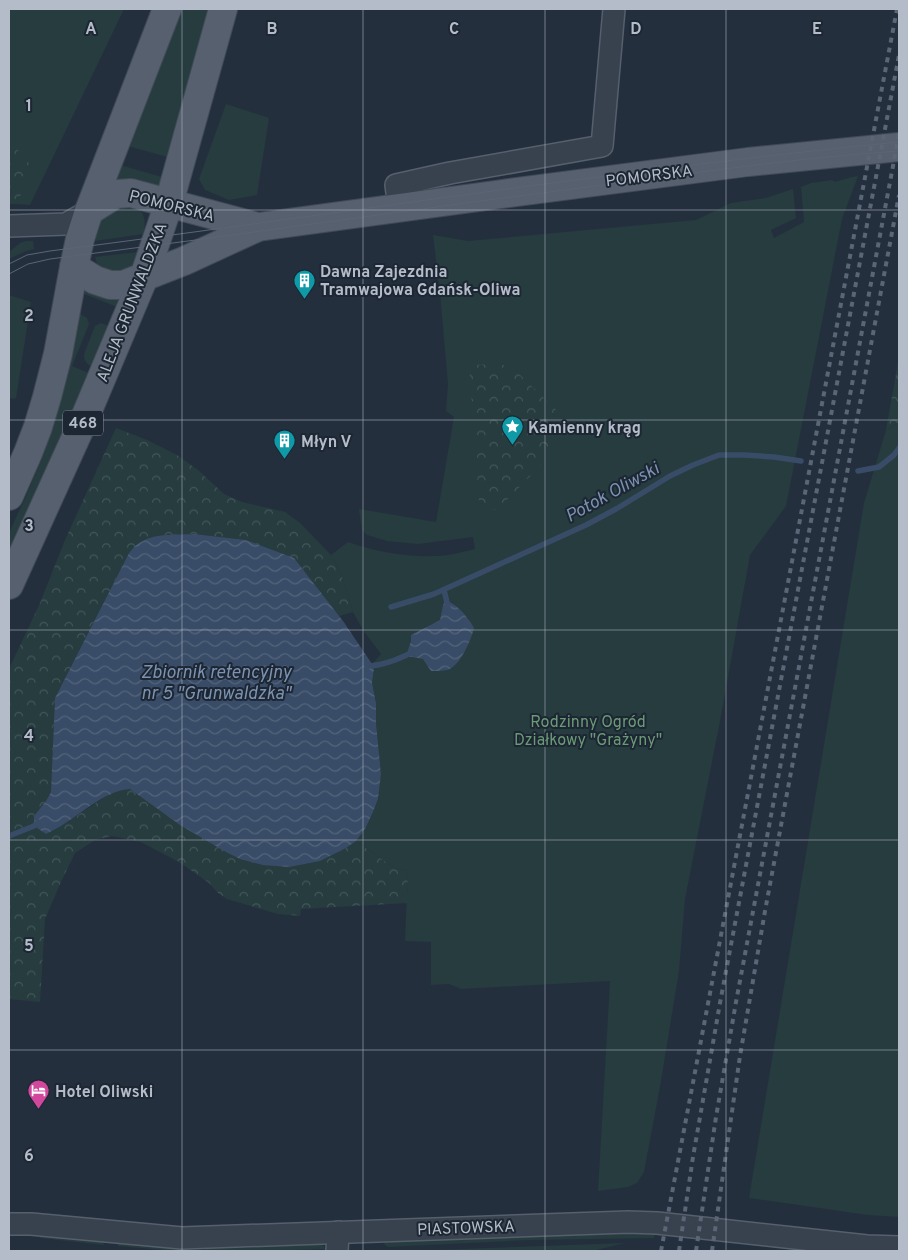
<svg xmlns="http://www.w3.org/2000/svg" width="908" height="1260" viewBox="0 0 908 1260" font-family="Overpass,sans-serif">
<defs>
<pattern id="forest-crowns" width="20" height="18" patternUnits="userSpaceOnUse" patternTransform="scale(1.25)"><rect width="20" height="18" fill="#263c3f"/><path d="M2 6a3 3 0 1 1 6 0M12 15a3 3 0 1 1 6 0" fill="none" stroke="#435659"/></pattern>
<pattern id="water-waves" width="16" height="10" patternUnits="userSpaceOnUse" patternTransform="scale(1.25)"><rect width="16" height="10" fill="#394c67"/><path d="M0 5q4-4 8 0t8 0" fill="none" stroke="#53647b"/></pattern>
</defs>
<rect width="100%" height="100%" fill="#242f3e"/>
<g fill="#263c3f" fill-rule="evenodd">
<path d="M9,9h115l-94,196 -14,-1 13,-27 2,-8 -22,-11z"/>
<path d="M181,9h29l-43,148 -39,-11z"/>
<path d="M226,104l43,14 -12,77 -28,5 -24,-10 -6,-11z"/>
<path d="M120,165l42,12 -3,10 -44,-7z"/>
<path d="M858,176l-16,43 -56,287 -36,49 -29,161 -36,183 -6,72 -18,110 -17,91 -7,11 -9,4 -30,4 12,-210 -149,8 -12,-5 -18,1v-43l-26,-1 3,-70 -14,-3 -38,-27 9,-12 8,-17 5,-13 3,-25 -5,-51v-20l-4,-20 2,-14 -2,-5 9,-10 -18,-24 -10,-18 -12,-38 -10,-19 17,-13c28,10 58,15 88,14 13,0 26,-4 39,-7l-2,-12 -55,7 -31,-3 -20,-6 -5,-5 -3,-21 77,13 18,-105 -8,-6 2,-27 -7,-79 -1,-14 -7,-56 35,6 228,-21 35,-17 35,-5 27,-9 3,29 -25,12 3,8 30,-16 -3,-35 10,-4 21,-3 3,2c7,-2 15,-5 23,-6zM451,602l18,17 -46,40 -16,-3 4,-15v-6l29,-15 3,-15z"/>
<path d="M115,205c6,1 16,0 21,2 10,5 10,19 7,27l-48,7 8,-26z"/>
<path d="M26,241h7l1,8 -8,2 -17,8v-7l11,-9z"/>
<path d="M138,252l-4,11 -5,6 -2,2 -16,2 -13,-7 -3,-9z"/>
<path d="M85,289l36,10 -4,8 -33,-13z"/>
<path d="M9,295l22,7 -15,96 -4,1 -3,-2z"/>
<path d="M80,314l7,4 2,6 -17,42 17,7 -80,178v-18l18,-39 17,-41 21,-67z"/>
<path d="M101,323l8,3 -17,41c-6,-3 -8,-7 -8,-13l11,-28z"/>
<path d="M899,422v795l-31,-2 -119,-17 115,-695 22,-73z"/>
<path d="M620,1232l35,2 -1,4 -124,2 -142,7 -3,-2 -2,-4z"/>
<path d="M40,1235l63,6 1,4 -64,-7z"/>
<path d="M316,1242l5,1 5,6 -61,2h-63l7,-3z"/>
<path d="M118,1243l68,5v3h-12l-56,-5z"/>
<path d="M625,1243l-33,8h-185z"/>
</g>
<g fill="url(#forest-crowns)">
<path d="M9,144c9,5 22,16 22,27 0,9 -11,25 -15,33h-7z"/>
<path d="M899,357v65l-13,8z"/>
<path d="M501,364l14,6 63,61 -16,13 -65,66 -12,-2 -6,-6 -10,-137z"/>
<path d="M116,428l31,12 30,15 21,15 26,24 18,8 43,10 15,11 31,32 10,19 12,38 -14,4 -45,-58 -48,-18 -52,-6 -30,1 -37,22 -72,141 -4,94 -5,9 -12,15v10l12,8 20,-11 46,-31 10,-3h8l12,8 192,57 12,-6 10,-7 38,27 14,3 -1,32 -106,6 -1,7 -22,-2 -51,-15 -10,-7 -8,-9 -30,-21 -38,-20 -29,-6 -17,4 -20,13 -15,31 -15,35 -5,83 -31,-3v-330l31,-66 25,-63z"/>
</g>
<g fill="url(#water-waves)">
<path d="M194,534l52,6 48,18 49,63 29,43 2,5 -2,14 4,20v20l5,51 -3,25 -5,13 -8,17 -9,12 -10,7 -26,13 -31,6 -26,-2 -23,-6 -14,-7 -46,-27 -50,-36c-23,1 -44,21 -63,33 -7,5 -14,8 -21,12l-12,-8v-10l12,-15 5,-9 4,-94 72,-141c3,-6 8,-12 14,-15 15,-9 36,-7 53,-8z"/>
<path d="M446,600c12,5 22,17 28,28 -3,12 -14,39 -27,42 -5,1 -11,1 -16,1l-8,-12 -17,-3 5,-15v-6l29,-15 3,-15z"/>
</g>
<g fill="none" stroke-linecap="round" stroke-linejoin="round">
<g stroke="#394c67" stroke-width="5.5">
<path d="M858,471l21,-4 15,-12 5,-7"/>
<path d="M444,590l4,17"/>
<path d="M391,607l43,-13 152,-69 30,-16 54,-33 23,-11 26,-10h26l29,2 27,4"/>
<path d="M367,666c16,0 32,-7 46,-14"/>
<path d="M9,836l25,-10 4,-4"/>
</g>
<defs>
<g id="minor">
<path d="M399,208l-3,-23 54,-12 152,-27 12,-137"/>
<path d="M9,226l57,-2 23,-13"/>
<path d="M9,1224h22l151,14 446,-16 29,1 210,23 32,1"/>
<path d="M337,1251l1,-19"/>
</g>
<g id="major">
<path d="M89,211l27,-17 15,-1 127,34"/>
<path d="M74,267l21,13 15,5h13l61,-24 74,-34 244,-33 246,-32 151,-15"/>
<path d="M9,496l19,-43 10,-26 9,-30 11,-43 16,-87 6,-28 9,-28 78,-202"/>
<path d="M9,585l77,-170 58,-138 25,-74 54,-194"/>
</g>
</defs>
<use href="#minor" stroke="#565f6c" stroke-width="24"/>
<use href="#major" stroke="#414a57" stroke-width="30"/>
<use href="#minor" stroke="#38414e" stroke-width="21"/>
<use href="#major" stroke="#56606e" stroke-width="28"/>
<g stroke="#5a6575" stroke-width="1">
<path d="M9,264l18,-9 23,-4c283,-36 565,-81 849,-109"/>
<path d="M9,274l19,-10 22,-5c192,-24 384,-53 576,-77 91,-12 182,-25 273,-31"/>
</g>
<g stroke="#5a6575" stroke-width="4" stroke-dasharray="5 5" stroke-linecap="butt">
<path d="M661,1251l236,-1242"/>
<path d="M679,1251l14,-94 27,-154 179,-948"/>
<path d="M696,1251l20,-134 20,-115 163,-868"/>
<path d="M712,1251l28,-195 25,-145 134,-716"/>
</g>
</g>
<path fill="none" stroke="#b4bcc9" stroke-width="1" stroke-opacity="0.55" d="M182,9v1242M363,9v1242M545,9v1242M726,9v1242M9,210h890M9,420h890M9,630h890M9,840h890M9,1050h890"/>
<defs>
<symbol id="building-pin" viewBox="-11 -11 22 30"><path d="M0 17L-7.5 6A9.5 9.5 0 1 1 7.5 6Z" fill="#0f9aa8" stroke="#1d2633"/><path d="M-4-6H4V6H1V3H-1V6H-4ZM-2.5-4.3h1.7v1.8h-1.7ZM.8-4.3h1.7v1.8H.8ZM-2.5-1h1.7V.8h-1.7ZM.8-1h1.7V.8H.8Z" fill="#fff"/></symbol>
<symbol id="sight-pin" viewBox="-11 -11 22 30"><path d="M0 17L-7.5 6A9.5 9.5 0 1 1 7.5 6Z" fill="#0f9aa8" stroke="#1d2633"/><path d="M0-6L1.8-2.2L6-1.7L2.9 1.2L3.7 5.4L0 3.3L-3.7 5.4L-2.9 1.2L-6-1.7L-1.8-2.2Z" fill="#fff"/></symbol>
<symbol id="hotel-pin" viewBox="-11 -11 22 30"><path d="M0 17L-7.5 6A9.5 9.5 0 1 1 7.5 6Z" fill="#d1479c" stroke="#1d2633"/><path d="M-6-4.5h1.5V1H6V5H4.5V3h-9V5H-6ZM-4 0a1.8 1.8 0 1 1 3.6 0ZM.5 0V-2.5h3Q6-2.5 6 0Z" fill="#fff"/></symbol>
</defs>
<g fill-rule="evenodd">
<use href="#building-pin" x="292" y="268" width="25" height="34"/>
<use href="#sight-pin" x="500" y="414" width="25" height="34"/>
<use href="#building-pin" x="272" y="428" width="25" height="34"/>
<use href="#hotel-pin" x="26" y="1078" width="25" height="34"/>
</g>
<g text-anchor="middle" stroke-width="4" stroke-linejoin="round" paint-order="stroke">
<rect fill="#1d2633" stroke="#878f9c" stroke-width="1" x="63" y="410.5" width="40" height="25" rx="4"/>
<g font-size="15" font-weight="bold" fill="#b4bcc9">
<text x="83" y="428">468</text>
</g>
<g font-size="16" fill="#b4bcc9" stroke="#1d2633">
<text transform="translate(649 175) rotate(-7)" y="6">POMORSKA</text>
<text transform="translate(172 205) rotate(14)" y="6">POMORSKA</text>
<text transform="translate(131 302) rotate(-69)" y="6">ALEJA GRUNWALDZKA</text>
<text transform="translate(466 1227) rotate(-2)" y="6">PIASTOWSKA</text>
</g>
<g font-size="16" font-weight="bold" fill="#b4bcc9" stroke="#1d2633" text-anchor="start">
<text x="320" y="277">Dawna Zajezdnia<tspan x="320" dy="18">Tramwajowa Gdańsk-Oliwa</tspan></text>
<text x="528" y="433">Kamienny krąg</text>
<text x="301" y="447">Młyn V</text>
<text x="55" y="1097">Hotel Oliwski</text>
</g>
<g font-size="16" fill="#6b9a76" stroke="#1d2633">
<text x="588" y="727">Rodzinny Ogród<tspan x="588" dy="18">Działkowy "Grażyny"</tspan></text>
</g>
<g font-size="18" font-style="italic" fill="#7c92b1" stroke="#1d2633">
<text transform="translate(612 492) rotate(-29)" y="6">Potok Oliwski</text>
<text x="216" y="678">Zbiornik retencyjny<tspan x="216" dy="21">nr 5 "Grunwaldzka"</tspan></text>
</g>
</g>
<g font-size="16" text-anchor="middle" font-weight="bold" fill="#b4bcc9" stroke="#1d2633" stroke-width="4" stroke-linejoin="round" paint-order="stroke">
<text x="91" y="34">A</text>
<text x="272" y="34">B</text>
<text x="454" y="34">C</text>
<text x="636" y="34">D</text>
<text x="817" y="34">E</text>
<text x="29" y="111">1</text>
<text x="29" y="321">2</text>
<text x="29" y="531">3</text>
<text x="29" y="741">4</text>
<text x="29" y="951">5</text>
<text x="29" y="1161">6</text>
</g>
<rect width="908" height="1260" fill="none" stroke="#b4bcc9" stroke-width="20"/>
</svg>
